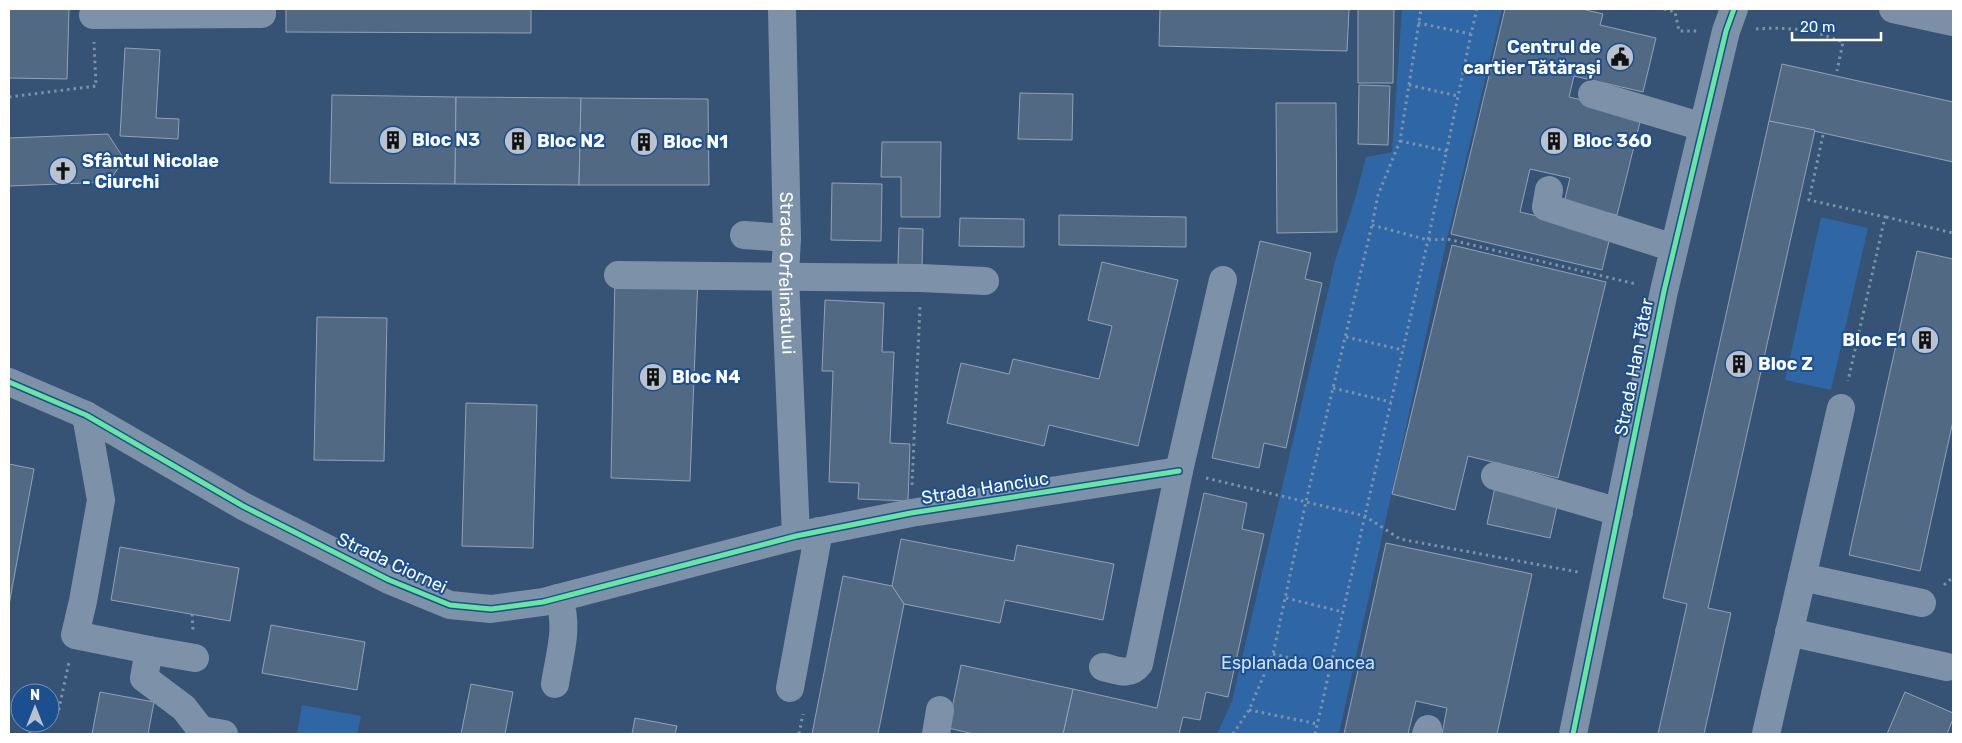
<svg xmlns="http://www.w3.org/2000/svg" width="1962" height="743" viewBox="0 0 1962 743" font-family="Rubik,sans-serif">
<rect width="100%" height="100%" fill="#365274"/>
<g fill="#2f66a5">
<path d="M1402,9h100l-55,230 -108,495h-122l15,-33 103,-440 19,-59 12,-45 26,-5z"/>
<path d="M1821,217l47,11 -37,162 -46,-10z"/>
<path d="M302,705l59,11 -4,18h-60z"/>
</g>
<g fill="#526984" stroke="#92a2b6">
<path d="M9,9h60l-2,70 -58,-1z"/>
<path d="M286,9h245v24l-245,-1z"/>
<path d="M1160,9h189l-2,42 -188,-5z"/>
<path d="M1358,9h36l-1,74h-35z"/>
<path d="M1505,9h77l21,5 -3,11 56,13 -13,54 -69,-16 -5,21 73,17 -25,101 -53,-12 6,-25 -40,-9 -10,43 91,21 -9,37 -151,-36z"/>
<path d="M125,48l35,2 -4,68 23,1 -1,20 -58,-3z"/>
<path d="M1782,64l171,38v60l-184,-41z"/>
<path d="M1359,85l31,1 -2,59 -30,-1z"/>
<path d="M1020,93l53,1 -1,46 -54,-1z"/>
<path d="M332,95l124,2 -1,87 -125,-1z"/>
<path d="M456,97l125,1 -2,87 -124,-1z"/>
<path d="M581,98l127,1 1,86h-130z"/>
<path d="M1276,103h60l1,129 -60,1z"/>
<path d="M1769,121l46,9 -107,478 23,5 -27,121h-46l29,-130 -24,-6z"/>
<path d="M108,134l16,25 -15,23 -100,4v-48z"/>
<path d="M882,142h59l-1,75h-39v-40h-20z"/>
<path d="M832,183l50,1 -1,57 -50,-1z"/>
<path d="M1059,215l127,2v30l-127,-2z"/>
<path d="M960,218l64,1v28l-65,-1z"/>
<path d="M899,228l24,1 -1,37 -24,-1z"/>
<path d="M1260,241l51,12 -6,26 17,4 -36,165 -22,-5 -5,25 -47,-10z"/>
<path d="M1452,245l154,37 -48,196 -90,-22 -13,54 -63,-16z"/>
<path d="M1917,251l36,8v162l-33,150 -71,-16z"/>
<path d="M1102,262l76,18 -40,166 -89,-21 -5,21 -97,-23 14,-60 48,11 4,-15 86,20 13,-53 -24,-6z"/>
<path d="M615,275l83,1 -8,205 -79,-3z"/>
<path d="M825,300l59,3 -2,49h12l-4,91 20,1 -2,57 -50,-2 1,-16 -30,-1 4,-111h-11z"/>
<path d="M317,317l70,1 -3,143 -70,-1z"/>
<path d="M466,403l71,2 -4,143 -71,-2z"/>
<path d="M9,464l25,5 -25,136z"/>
<path d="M1495,487l63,15 -8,36 -63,-14z"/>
<path d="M1204,493l43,10 -5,26 22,5 -36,163 -22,-5 -6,28 -17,-3 -4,17h-116l10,-45 84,19z"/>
<path d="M901,539l113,22 3,-16 97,19 -11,56 -98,-20 -5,23 -96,-19 -12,-18z"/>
<path d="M1386,543l146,31 -35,160h-55l5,-26 -31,-7 -8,33h-64z"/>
<path d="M120,547l119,21 -9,53 -119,-21z"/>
<path d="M843,576l49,10 12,18 -26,130h-66z"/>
<path d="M271,625l94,17 -8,48 -95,-17z"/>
<path d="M961,665l112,24 -10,45h-89l-26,-6z"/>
<path d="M471,684l42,8 -8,42h-44z"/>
<path d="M100,692l54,10 -6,32h-56z"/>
<path d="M1905,692l48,21v6l-6,15h-60z"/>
<path d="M635,718l42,8 -2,8h-43z"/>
</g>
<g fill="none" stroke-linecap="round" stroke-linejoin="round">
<g stroke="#7d92a8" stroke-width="3" stroke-dasharray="2.5 4" stroke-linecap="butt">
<path d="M1664,9l11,3 4,19h19"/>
<path d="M1418,23l53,11 6,-25"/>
<path d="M1756,29l18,-1 35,2 34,12 -6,29"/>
<path d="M1409,85l49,11"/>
<path d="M9,97l87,-11 -2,-44"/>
<path d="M1823,135l-14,65 76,17 -37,164"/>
<path d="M1400,141l47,10"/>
<path d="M1886,217l67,16"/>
<path d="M1372,225l56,15 19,-1 189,45"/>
<path d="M1346,337l57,13"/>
<path d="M1333,388l58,14"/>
<path d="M1206,478l159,38 35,23 178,33"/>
<path d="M912,485l8,-179"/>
<path d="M1944,585l9,-8"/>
<path d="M1286,598l57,14"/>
<path d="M192,614l1,16"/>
<path d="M1273,654l58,13"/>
<path d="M1249,710l69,14"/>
<path d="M50,719l8,-6 11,-51"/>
<path d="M29,734l15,-11"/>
<path d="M799,734l4,-20"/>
<path d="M1233,734l16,-24 24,-56 33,-153 66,-276 6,-30 22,-54 21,-132"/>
<path d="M1315,734l113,-494 43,-206"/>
</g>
<g stroke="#7d92a8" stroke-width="28">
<path id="s1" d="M782,9l5,229 -2,38 11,260"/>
<path d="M93,15l169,-1v-5"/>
<path d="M1592,94l111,33"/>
<path d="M1549,190l-3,17 128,41"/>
<path d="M744,235l43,3"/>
<path d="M618,275l303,3 64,3"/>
<path d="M9,382l77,33 157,91 146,74 61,25 41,4 52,-7 253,-66 115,-23 268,-42"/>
<path d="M86,415l15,85 -18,101 -8,34 74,15 -5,28 40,30 17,22 23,4"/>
<path d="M1495,476l124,36"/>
<path d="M1802,577l120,26"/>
<path d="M1789,632l158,35"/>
<path d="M149,650l46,8"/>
<path d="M1103,667c14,3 26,10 36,-3l40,-193 44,-191"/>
<path d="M555,684c4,-28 15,-59 3,-86"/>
<path d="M790,688l29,-157"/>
<path d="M936,734l4,-24"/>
<path d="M1426,734l2,-5"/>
<path d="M1573,734l91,-443 62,-260 8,-22"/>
<path d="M1766,734l75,-326"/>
</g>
<path stroke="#7d8ea7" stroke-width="28" d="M1893,9l60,13"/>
<defs>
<g id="cycleway">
<path d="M9,382l77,33 157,91 146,74 61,25 41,4 52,-7 253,-66 115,-23 268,-42"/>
<path d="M1573,734l91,-443 62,-260 8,-22"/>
</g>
</defs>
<use href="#cycleway" stroke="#1b4f8f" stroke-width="8"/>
<use href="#cycleway" stroke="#66e7a1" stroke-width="5"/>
</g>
<defs>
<symbol id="civic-disc" viewBox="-11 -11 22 22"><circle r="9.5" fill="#b9c2ce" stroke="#1b4f8f"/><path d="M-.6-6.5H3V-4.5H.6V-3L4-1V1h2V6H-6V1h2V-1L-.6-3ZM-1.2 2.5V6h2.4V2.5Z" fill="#111"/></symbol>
<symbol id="building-disc" viewBox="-11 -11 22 22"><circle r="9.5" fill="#b9c2ce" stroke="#1b4f8f"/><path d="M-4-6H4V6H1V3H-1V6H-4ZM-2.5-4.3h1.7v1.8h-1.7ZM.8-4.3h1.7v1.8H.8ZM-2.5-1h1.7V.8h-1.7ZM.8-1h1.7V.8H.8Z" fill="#111"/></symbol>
<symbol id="church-disc" viewBox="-11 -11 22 22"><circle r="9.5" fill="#b9c2ce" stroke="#1b4f8f"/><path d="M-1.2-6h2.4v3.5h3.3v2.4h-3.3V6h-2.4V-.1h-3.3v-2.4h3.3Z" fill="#111"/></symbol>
</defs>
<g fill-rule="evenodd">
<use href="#civic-disc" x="1604" y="41" width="32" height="32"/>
<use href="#building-disc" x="377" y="124" width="32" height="32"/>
<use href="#building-disc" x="502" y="125" width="32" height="32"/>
<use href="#building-disc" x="1538" y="125" width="32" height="32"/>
<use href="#building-disc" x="628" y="126" width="32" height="32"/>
<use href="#church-disc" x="47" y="155" width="32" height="32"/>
<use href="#building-disc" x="1909" y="324" width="32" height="32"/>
<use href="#building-disc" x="1723" y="348" width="32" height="32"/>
<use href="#building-disc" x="637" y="361" width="32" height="32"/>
</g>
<g text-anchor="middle" stroke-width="4" stroke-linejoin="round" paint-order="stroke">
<g font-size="18" font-weight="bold" fill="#fff" stroke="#1b4f8f" text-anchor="start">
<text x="1601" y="53" text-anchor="end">Centrul de<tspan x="1601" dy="21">cartier Tătărași</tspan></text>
<text x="412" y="146">Bloc N3</text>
<text x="537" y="147">Bloc N2</text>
<text x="1573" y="147">Bloc 360</text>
<text x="663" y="148">Bloc N1</text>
<text x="82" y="167">Sfântul Nicolae<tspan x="82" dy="21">- Ciurchi</tspan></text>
<text x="1906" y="346" text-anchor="end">Bloc E1</text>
<text x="1758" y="370">Bloc Z</text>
<text x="672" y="383">Bloc N4</text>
</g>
<g font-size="18" fill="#fff" stroke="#1b4f8f">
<text dy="6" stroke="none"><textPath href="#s1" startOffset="264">Strada Orfelinatului</textPath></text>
<text transform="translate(1634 367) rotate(-79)" y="6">Strada Han Tătar</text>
<text transform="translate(985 488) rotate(-9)" y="6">Strada Hanciuc</text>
<text transform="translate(392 563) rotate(25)" y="6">Strada Ciornei</text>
</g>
<g font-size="18" fill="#cfe3fa" stroke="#1b4f8f">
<text x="1298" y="669">Esplanada Oancea</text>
</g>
</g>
<rect width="1962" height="743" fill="none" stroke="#ffffff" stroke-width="20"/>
<g transform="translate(35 708)"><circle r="24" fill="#1b4f8f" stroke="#7695bc"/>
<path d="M0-4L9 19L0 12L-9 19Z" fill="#b9c2ce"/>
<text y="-8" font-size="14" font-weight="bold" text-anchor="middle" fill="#ffffff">N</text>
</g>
<path d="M1792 32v8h89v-8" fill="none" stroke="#ffffff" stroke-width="2.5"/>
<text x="1800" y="32" font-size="15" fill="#ffffff" stroke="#1b4f8f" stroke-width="4" paint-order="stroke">20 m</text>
</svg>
